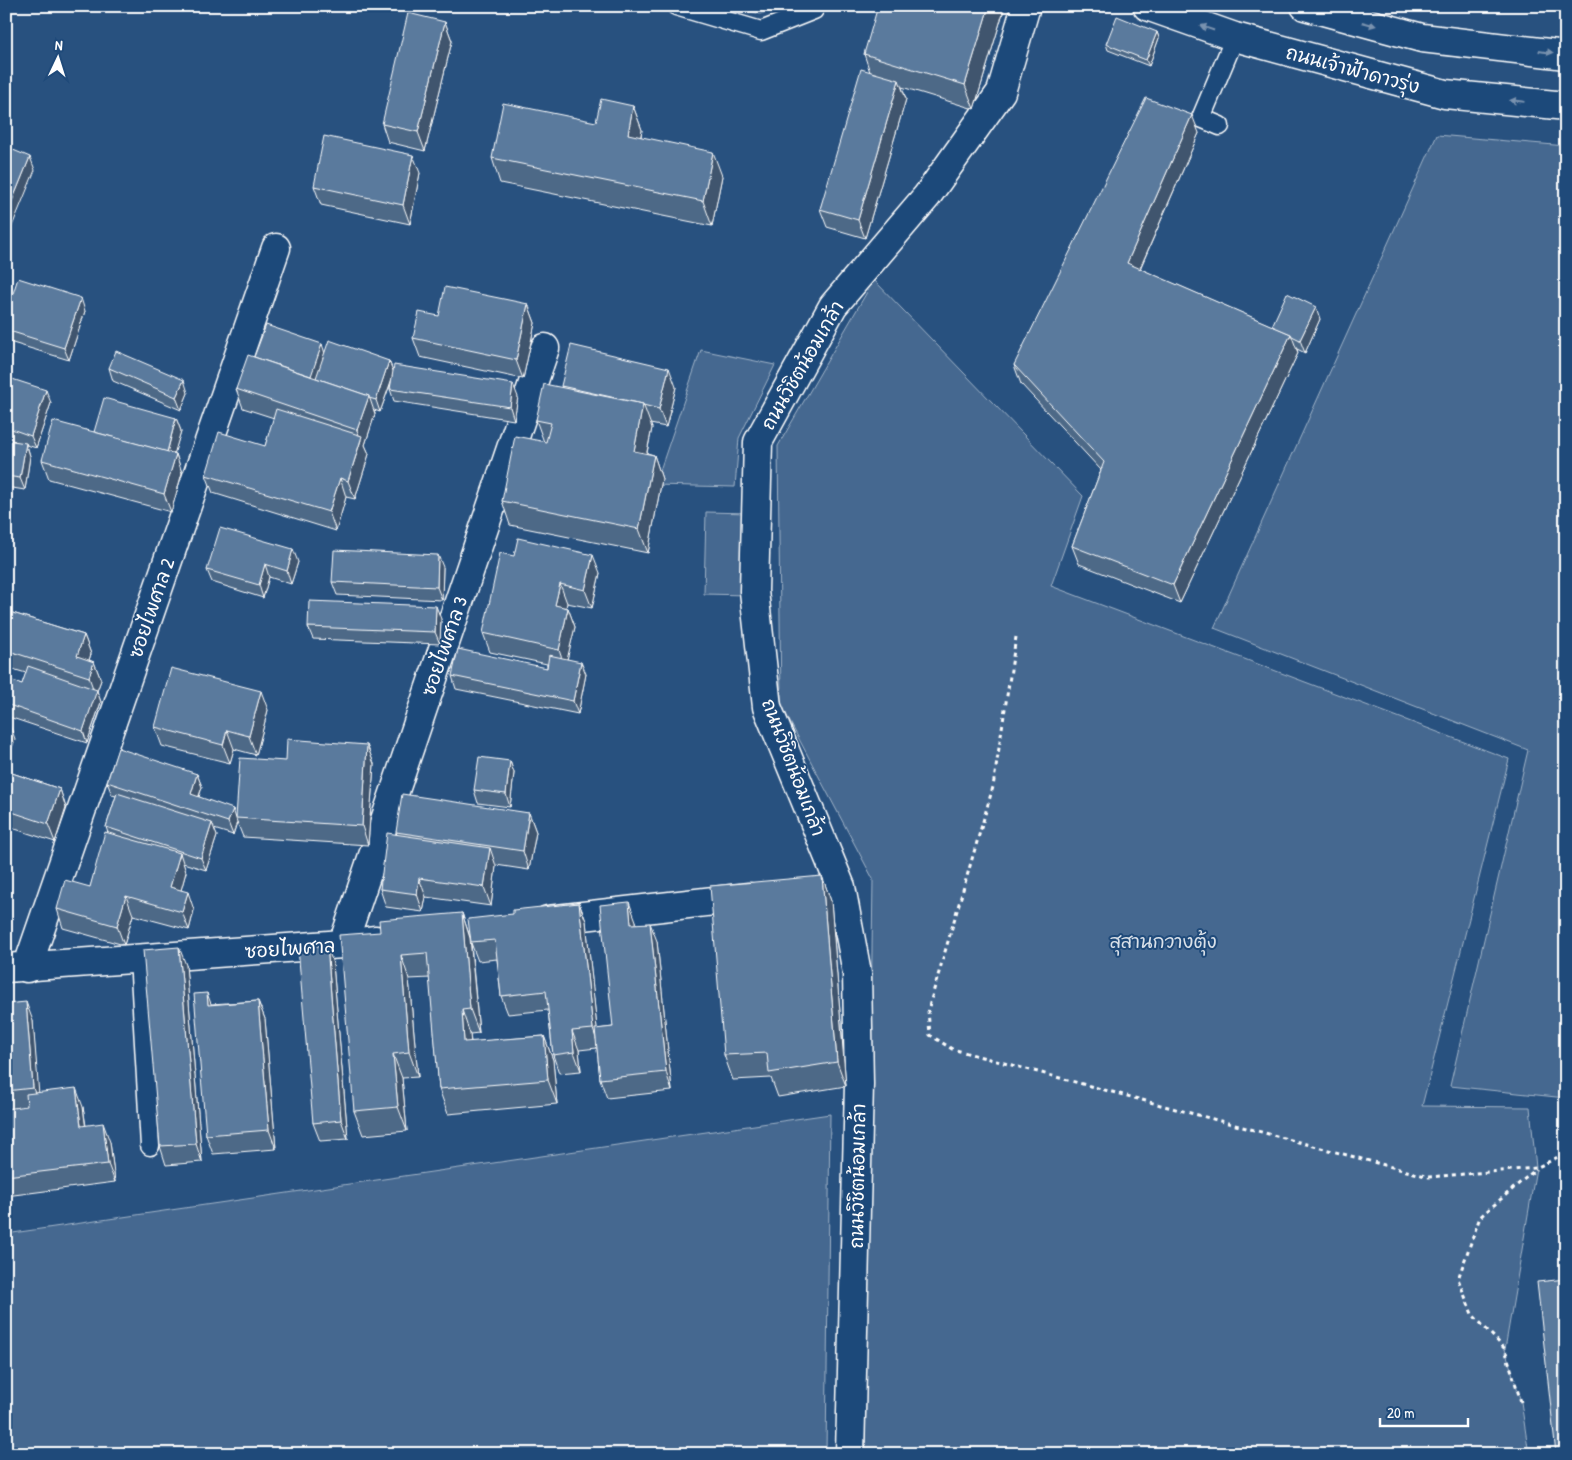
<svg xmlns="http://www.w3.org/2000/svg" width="1572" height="1460" viewBox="0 0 1572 1460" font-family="'Patrick Hand','Playpen Sans Thai',sans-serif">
<rect width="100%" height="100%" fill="#28517f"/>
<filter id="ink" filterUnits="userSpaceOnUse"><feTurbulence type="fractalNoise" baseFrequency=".02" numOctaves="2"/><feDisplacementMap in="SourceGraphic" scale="10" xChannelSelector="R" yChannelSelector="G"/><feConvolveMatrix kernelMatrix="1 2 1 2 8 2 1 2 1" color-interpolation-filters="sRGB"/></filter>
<g filter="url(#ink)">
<g fill="#446890" stroke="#a2b4c8">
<path d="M735,6h49l-24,8z"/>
<path d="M1437,135l129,11v952l-116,-12 78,-336 -314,-122z"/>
<path d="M874,280l209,216 -32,90 458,173 -87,347 108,1 6,61 -31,181 16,53 8,52h-664l8,-575 -92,-174 -3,-259z"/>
<path d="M701,350l74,15 -36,73 -4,49 -80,-2z"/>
<path d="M706,512l42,1 -2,82 -42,-1z"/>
<path d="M830,1114l-4,340h-820v-220z"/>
</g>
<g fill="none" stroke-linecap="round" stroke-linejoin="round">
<defs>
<g id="lane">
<path d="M676,6l85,25 53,-21 2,-4"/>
<path d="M1220,126l-19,-8 34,-81"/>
<path d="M139,958l11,188"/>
</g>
<g id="street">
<path d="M548,920l201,-23"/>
<path d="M343,944l202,-596"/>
<path d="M6,968l337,-24 33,-4"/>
<path d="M27,968l249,-720"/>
<path d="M850,1454l9,-370 -2,-111 -16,-86 -74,-180 -13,-116 4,-149 75,-136 94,-110 74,-104 25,-86"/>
</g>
<g id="secondary">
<path d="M1147,6l88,31 210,57 121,12"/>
<path d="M1305,6l117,32 144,17"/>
</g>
</defs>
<use href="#lane" stroke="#fff" stroke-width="21"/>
<use href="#street" stroke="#fff" stroke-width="31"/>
<use href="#secondary" stroke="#fff" stroke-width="31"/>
<g stroke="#fff" stroke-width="3" stroke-dasharray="4 4" stroke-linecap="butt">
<path d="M1016,637l-23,150 -65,223 2,25 22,14 477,128 107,-9 30,-15"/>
<path d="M1521,1402l-16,-53 -33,-35 -14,-35 22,-62 56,-48"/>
</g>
<use href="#lane" stroke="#1f4a7a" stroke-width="18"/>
<use href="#street" stroke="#1f4a7a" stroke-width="28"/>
<use href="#secondary" stroke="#1f4a7a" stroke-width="28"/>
</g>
<g fill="#4d6987" stroke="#fff">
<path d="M1005,6l-31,103 -72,-22 4,12 -41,139 -38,-11 -7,-18 50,-137 -6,-18z"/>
<path d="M445,22l7,19 -27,110 -37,-9 -6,-18z"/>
<path d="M1157,32l2,6 -10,28 -41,-16 -2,-6z"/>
<path d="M633,106l9,24 -1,7 81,39 -10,50 -212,-43 -8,-25 104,-36z"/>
<path d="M1199,133l-59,136 132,57 48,-7 -15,34 -8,-4 1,4 -118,250 -101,-39 -7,-18 29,-76 -80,-86 -7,-19z"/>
<path d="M420,173l-10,51 -89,-19 -7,-19z"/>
<path d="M528,304l7,19 -12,56 -103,-22 -7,-19 26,-22z"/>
<path d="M85,311l-16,49 -63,-19v-26z"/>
<path d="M325,352l64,9 4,10 125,26 -4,23 -120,-19 -4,-12 1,-7 -11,30 -6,-2 1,4 -10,31 4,9 -14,45 -9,-2 -10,34 -123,-38 -7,-18 59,-29 9,-28 -31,-10 -7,-19 18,-32z"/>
<path d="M109,368l79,25 -7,17 -68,-29z"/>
<path d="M6,377l45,26 -15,45 -9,-3 3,11 -5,34 -19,-3v-47l9,1 -9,-3z"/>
<path d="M561,386l115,1 -10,40 -16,-3 2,4 -5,25 7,2 8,24 -14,74 -138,-28 -8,-24 42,-59 -8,-22 26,-32z"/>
<path d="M176,418l5,13 -7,23h2l6,19 -11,39 -122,-33 -7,-19 52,-28z"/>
<path d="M514,556l86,17 -8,35 -25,-5 -1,4 2,1 7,19 -8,32 19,15 -8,40 -122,-25 -4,-13 95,-8v-4l-57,-12 -7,-19z"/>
<path d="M298,562l-7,22 -22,-7 -6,21 -51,-16 -5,-12z"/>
<path d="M443,567l-1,33 -105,-5 -5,-13z"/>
<path d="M6,611l78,24 7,19 -2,6 5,2 7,18 -4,11 4,11 -14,41 -81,-27v-37l16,5 4,-11 -20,-6z"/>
<path d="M441,619l-1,25 -127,-5 -5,-12z"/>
<path d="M268,710l-12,45 -22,-6 -4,14 -68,-17 -7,-19z"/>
<path d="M367,745l7,19 -6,81 -125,-8 -6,-15 -4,13 -19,-6 3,7 -11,34 -23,-7 3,9 -5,18 13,20 -5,20 -56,-15 -9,30 -61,-17 -6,-19 33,-22 18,-54 -2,-6 10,-31 -4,-1 -5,-13 90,-8 5,13 -3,10 37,20 50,-56z"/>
<path d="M510,761l4,12 -4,34 -32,-4 -4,-13z"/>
<path d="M6,771l54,18 6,19 -11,34 -49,-16z"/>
<path d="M529,813l7,19 -7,38 -33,-5v1l-5,40 -65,-9 -3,15 -37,-5 -6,-18 17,-54 -1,-3z"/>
<path d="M822,876l9,25 15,185 -68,11 -7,-19 -38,2 -9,-25z"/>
<path d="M579,903l7,18 11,108 16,-2 23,-106v3l21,17 15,150 -65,7 -7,-19 -3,-31 -18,2 2,21 -22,2 -6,-18 -5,-45 -40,4 -7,-18 -4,-37 -19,2 -7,-18 8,90 -9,1 1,8 73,-6 9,24 4,44 -109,10 -9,-25 -9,-111 -21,1 9,98 -16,1 5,53 -44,4 -9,-24 26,-179 82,-19 8,24 43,-23z"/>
<path d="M333,964l15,175 -28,2 -7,-18z"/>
<path d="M186,965l16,197 -36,3 -6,-19z"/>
<path d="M6,995l1,9 26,17 5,72 45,14 3,19 24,16 5,40 -109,14z"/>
<path d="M258,1001l7,18 11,130 -63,5 -7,-19 5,-131z"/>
</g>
<g fill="#3f556e" stroke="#fff">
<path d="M989,6h16l-31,103 -9,-24z"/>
<path d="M445,22l7,19 -27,110 -7,-19z"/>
<path d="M1157,32l2,6 -10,28 -3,-6z"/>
<path d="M899,80l7,19 -41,139 -7,-18z"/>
<path d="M633,106l9,24 -6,29 -8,-25z"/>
<path d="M1192,115l7,18 -65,149 -7,-19z"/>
<path d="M713,152l9,24 -10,50 -9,-25z"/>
<path d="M413,155l7,18 -10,51 -7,-19z"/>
<path d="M30,157l5,13 -27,66 -2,-5v-15z"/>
<path d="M81,298l4,13 -16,49 -5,-12z"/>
<path d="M528,304l7,19 -12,56 -7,-19z"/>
<path d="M1316,307l4,12 -15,34 -5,-13z"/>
<path d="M1291,334l7,19 -118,250 -7,-18z"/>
<path d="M322,344l4,13 -8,24 -8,-4z"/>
<path d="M389,361l5,12 -14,39 -4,-12z"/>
<path d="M669,368l7,19 -10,40 -7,-18z"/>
<path d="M184,380l4,13 -7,17 -5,-13z"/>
<path d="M513,384l5,13 -4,23 -4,-13z"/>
<path d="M46,390l5,13 -15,45 -5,-12z"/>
<path d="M369,396l6,18 -10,31 4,9 -14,45 -7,-18 13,-41 -4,-10z"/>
<path d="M643,404l9,24 -10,47 -8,-24z"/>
<path d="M176,418l5,13 -10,34 -4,-12z"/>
<path d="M26,443l4,13 -5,34 -5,-12z"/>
<path d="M176,454l6,19 -11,39 -7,-18z"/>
<path d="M654,455l8,24 -14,74 -9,-24z"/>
<path d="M340,478l6,19 -10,34 -7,-19z"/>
<path d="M293,549l5,13 -7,22 -4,-13z"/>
<path d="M438,555l5,12 -1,33 -5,-13z"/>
<path d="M593,555l7,18 -8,35 -7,-18z"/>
<path d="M265,564l4,13 -6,21 -4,-13z"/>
<path d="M560,584l7,19 -5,21 -7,-19z"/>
<path d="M436,606l5,13 -1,25 -5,-12z"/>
<path d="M568,608l7,19 -10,41 -6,-18z"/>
<path d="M84,635l7,19 -7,21 -7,-19z"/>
<path d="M94,662l7,18 -4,11 4,11 -14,41 -4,-12 12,-37 -6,-17z"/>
<path d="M581,662l5,12 -8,40 -5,-13z"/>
<path d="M261,691l7,19 -12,45 -7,-19z"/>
<path d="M8,720l7,19 -7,21 -2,-3v-31z"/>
<path d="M227,730l7,19 -4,14 -7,-18z"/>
<path d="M367,745l7,19 -6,81 -6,-19z"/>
<path d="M510,761l4,12 -4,34 -4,-13z"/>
<path d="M197,774l5,13 -7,20 -4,-13z"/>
<path d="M60,789l6,19 -11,34 -7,-18z"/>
<path d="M233,809l4,13 -4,13 -5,-13z"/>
<path d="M529,813l7,19 -7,38 -6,-19z"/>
<path d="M212,823l5,13 -11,34 -5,-12z"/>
<path d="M490,848l6,18 -5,40 -7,-19z"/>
<path d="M180,853l6,19 -9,33 -7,-18z"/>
<path d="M822,876l9,25 15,185 -9,-24z"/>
<path d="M419,878l7,19 -3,15 -6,-18z"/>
<path d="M188,892l6,18 -5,20 -7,-18z"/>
<path d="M126,896l7,19 -9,30 -7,-19z"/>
<path d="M629,902l7,19 2,22 -7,-19z"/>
<path d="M579,903l7,18 13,127 -6,-19z"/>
<path d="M462,913l8,25 9,95 -9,-24z"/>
<path d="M650,923l7,18 15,150 -6,-19z"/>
<path d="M327,945l6,19 15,175 -7,-19z"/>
<path d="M179,947l7,18 16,197 -6,-18z"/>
<path d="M401,955l8,24 9,98 -9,-25z"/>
<path d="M207,993l7,19 -6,-7z"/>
<path d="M258,1001l7,18 11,130 -7,-19z"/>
<path d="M26,1002l7,19 7,86 -7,-19z"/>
<path d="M462,1010l8,24 3,32 -9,-24z"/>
<path d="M572,1031l7,19 2,21 -7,-19z"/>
<path d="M544,1036l9,24 4,44 -9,-24z"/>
<path d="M393,1054l9,24 5,53 -9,-24z"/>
<path d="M76,1088l7,19 5,38 -7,-19z"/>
<path d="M103,1123l7,19 5,40 -7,-18z"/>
</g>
<g fill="#5a7a9d" stroke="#fff">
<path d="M878,6h111l-24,79 -101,-31z"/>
<path d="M408,13l37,9 -27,110 -36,-8z"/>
<path d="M1117,16l40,16 -11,28 -40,-16z"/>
<path d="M861,69l38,11 -41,140 -38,-11z"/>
<path d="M1146,98l46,17 -65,148 164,71 -118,251 -101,-39 32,-84 -90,-97z"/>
<path d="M601,99l32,7 -5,28 85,18 -10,49 -211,-43 11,-55 93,19z"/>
<path d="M324,136l89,19 -10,50 -89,-19z"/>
<path d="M6,147l24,10 -24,59z"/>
<path d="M18,278l63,20 -17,50 -58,-18v-15z"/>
<path d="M445,287l83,17 -12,56 -103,-22 6,-26 20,4z"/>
<path d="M1287,293l29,14 -16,33 -8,-4 -1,-2 -19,-8z"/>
<path d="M266,325l56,19 -11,32 -57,-19z"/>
<path d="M329,340l60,21 -13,39 -7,-2v-2l-53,-18z"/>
<path d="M571,345l98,23 -10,41 -16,-4v-1l-82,-18z"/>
<path d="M116,351l68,29 -8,17 -67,-29z"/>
<path d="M248,355l121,41 -12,34 -121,-41z"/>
<path d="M394,365l119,19 -3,23 -120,-18z"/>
<path d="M6,377l40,13 -15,46 -25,-9z"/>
<path d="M544,384l99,20 -9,47 20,4 -15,74 -137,-28 13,-65 31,6 5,-19 -15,-3z"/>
<path d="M104,398l72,20 -9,34 -73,-20z"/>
<path d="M276,409l86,27 -14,45 -8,-3 -11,34 -123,-37 13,-43 46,14z"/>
<path d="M53,421l123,33 -12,40 -122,-34z"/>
<path d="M6,440l20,3 -6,35 -14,-2z"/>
<path d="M220,528l73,21 -6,22 -22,-7 -6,21 -52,-15z"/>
<path d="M518,538l75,17 -8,35 -25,-6 -5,21 13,3 -9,42 -76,-17 17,-80 14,3z"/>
<path d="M334,550l104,5 -1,32 -105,-5z"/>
<path d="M309,601l127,5 -1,26 -127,-5z"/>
<path d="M6,611l78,24 -7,21 17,6 -5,15 -83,-27z"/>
<path d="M458,649l89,19 2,-13 32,7 -8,39 -121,-25z"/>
<path d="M28,666l69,24 -14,41 -77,-27v-25l16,5z"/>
<path d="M171,668l90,23 -12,45 -22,-6 -4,15 -68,-18z"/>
<path d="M287,739l80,6 -5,81 -126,-8 4,-60 46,3z"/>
<path d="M118,748l79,26 -6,20 42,15 -5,13 -121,-40z"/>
<path d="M479,757l31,4 -4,33 -32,-4z"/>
<path d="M6,771l54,18 -12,35 -42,-14z"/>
<path d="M117,793l95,30 -11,35 -95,-31z"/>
<path d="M402,794l127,19 -6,38 -127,-19z"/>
<path d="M105,832l75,21 -10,34 18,5 -6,20 -56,-16 -9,30 -60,-17 8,-29 25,7z"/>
<path d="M387,833l103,15 -6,39 -65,-9 -2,16 -37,-5z"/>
<path d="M822,876l15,186 -68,11 -2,-20 -43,2 -14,-169z"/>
<path d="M629,902l2,22 19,-1 16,149 -66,7 -5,-50 18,-2 -13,-122z"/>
<path d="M579,903l14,126 -21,2 2,21 -21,3 -7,-64 -45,5 -6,-56 -24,2 -3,-23 45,-5v-4z"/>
<path d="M462,913l8,96 -8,1 2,32 80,-6 4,44 -109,9 -12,-136 -26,2 8,97 -16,2 5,53 -44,4 -15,-176 41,-3 -1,-12z"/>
<path d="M327,945l14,175 -28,3 -15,-175z"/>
<path d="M179,947l17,197 -36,2 -17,-196z"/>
<path d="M207,993l1,12 50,-4 11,129 -63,5 -12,-141z"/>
<path d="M26,1002l7,86 -27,3v-87z"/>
<path d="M76,1088l5,38 22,-3 5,41 -102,12v-67l21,-3 -1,-12z"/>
<path d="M1566,1279v175h-10l-19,-172z"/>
</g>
<defs><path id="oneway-solid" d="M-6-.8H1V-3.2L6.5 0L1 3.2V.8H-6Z" transform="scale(1.25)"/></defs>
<g fill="#7992af">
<use href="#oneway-solid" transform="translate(1369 24) rotate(15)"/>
<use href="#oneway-solid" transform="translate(1207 28) rotate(-161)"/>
<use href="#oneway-solid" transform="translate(1546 52) rotate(7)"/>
<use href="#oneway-solid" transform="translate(1517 101) rotate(-174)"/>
</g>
</g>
<g text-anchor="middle" stroke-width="4" stroke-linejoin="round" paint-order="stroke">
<g font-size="19" fill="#fff" stroke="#1f4a7a">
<text transform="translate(1353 69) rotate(15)" y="7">ถนนเจ้าฟ้าดาวรุ่ง</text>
<text transform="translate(802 365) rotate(-60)" y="7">ถนนวิชิตน้อมเกล้า</text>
<text transform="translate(151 608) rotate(-71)" y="7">ซอยไพศาล 2</text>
<text transform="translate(444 646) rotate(-71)" y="7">ซอยไพศาล 3</text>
<text transform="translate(794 767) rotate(69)" y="7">ถนนวิชิตน้อมเกล้า</text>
<text transform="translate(290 948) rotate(-4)" y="7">ซอยไพศาล</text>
<text transform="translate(857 1176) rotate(-89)" y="7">ถนนวิชิตน้อมเกล้า</text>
</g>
<g font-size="19" fill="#dae1e9" stroke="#1f4a7a">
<text x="1163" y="948">สุสานกวางตุ้ง</text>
</g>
</g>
<rect width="1572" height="1460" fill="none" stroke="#1f4a7a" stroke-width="25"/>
<rect x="12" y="12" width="1547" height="1435" fill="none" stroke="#fff" stroke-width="2" filter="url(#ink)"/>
<g transform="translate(58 58) rotate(4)" stroke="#1f4a7a" stroke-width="4" paint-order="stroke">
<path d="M0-4L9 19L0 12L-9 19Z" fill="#ffffff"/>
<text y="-8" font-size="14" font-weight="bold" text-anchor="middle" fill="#ffffff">N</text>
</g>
<path d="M1380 1418v8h88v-8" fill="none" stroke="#ffffff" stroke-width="2.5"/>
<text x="1387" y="1418" font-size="15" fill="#ffffff" stroke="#1f4a7a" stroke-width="4" paint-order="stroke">20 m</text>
</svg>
